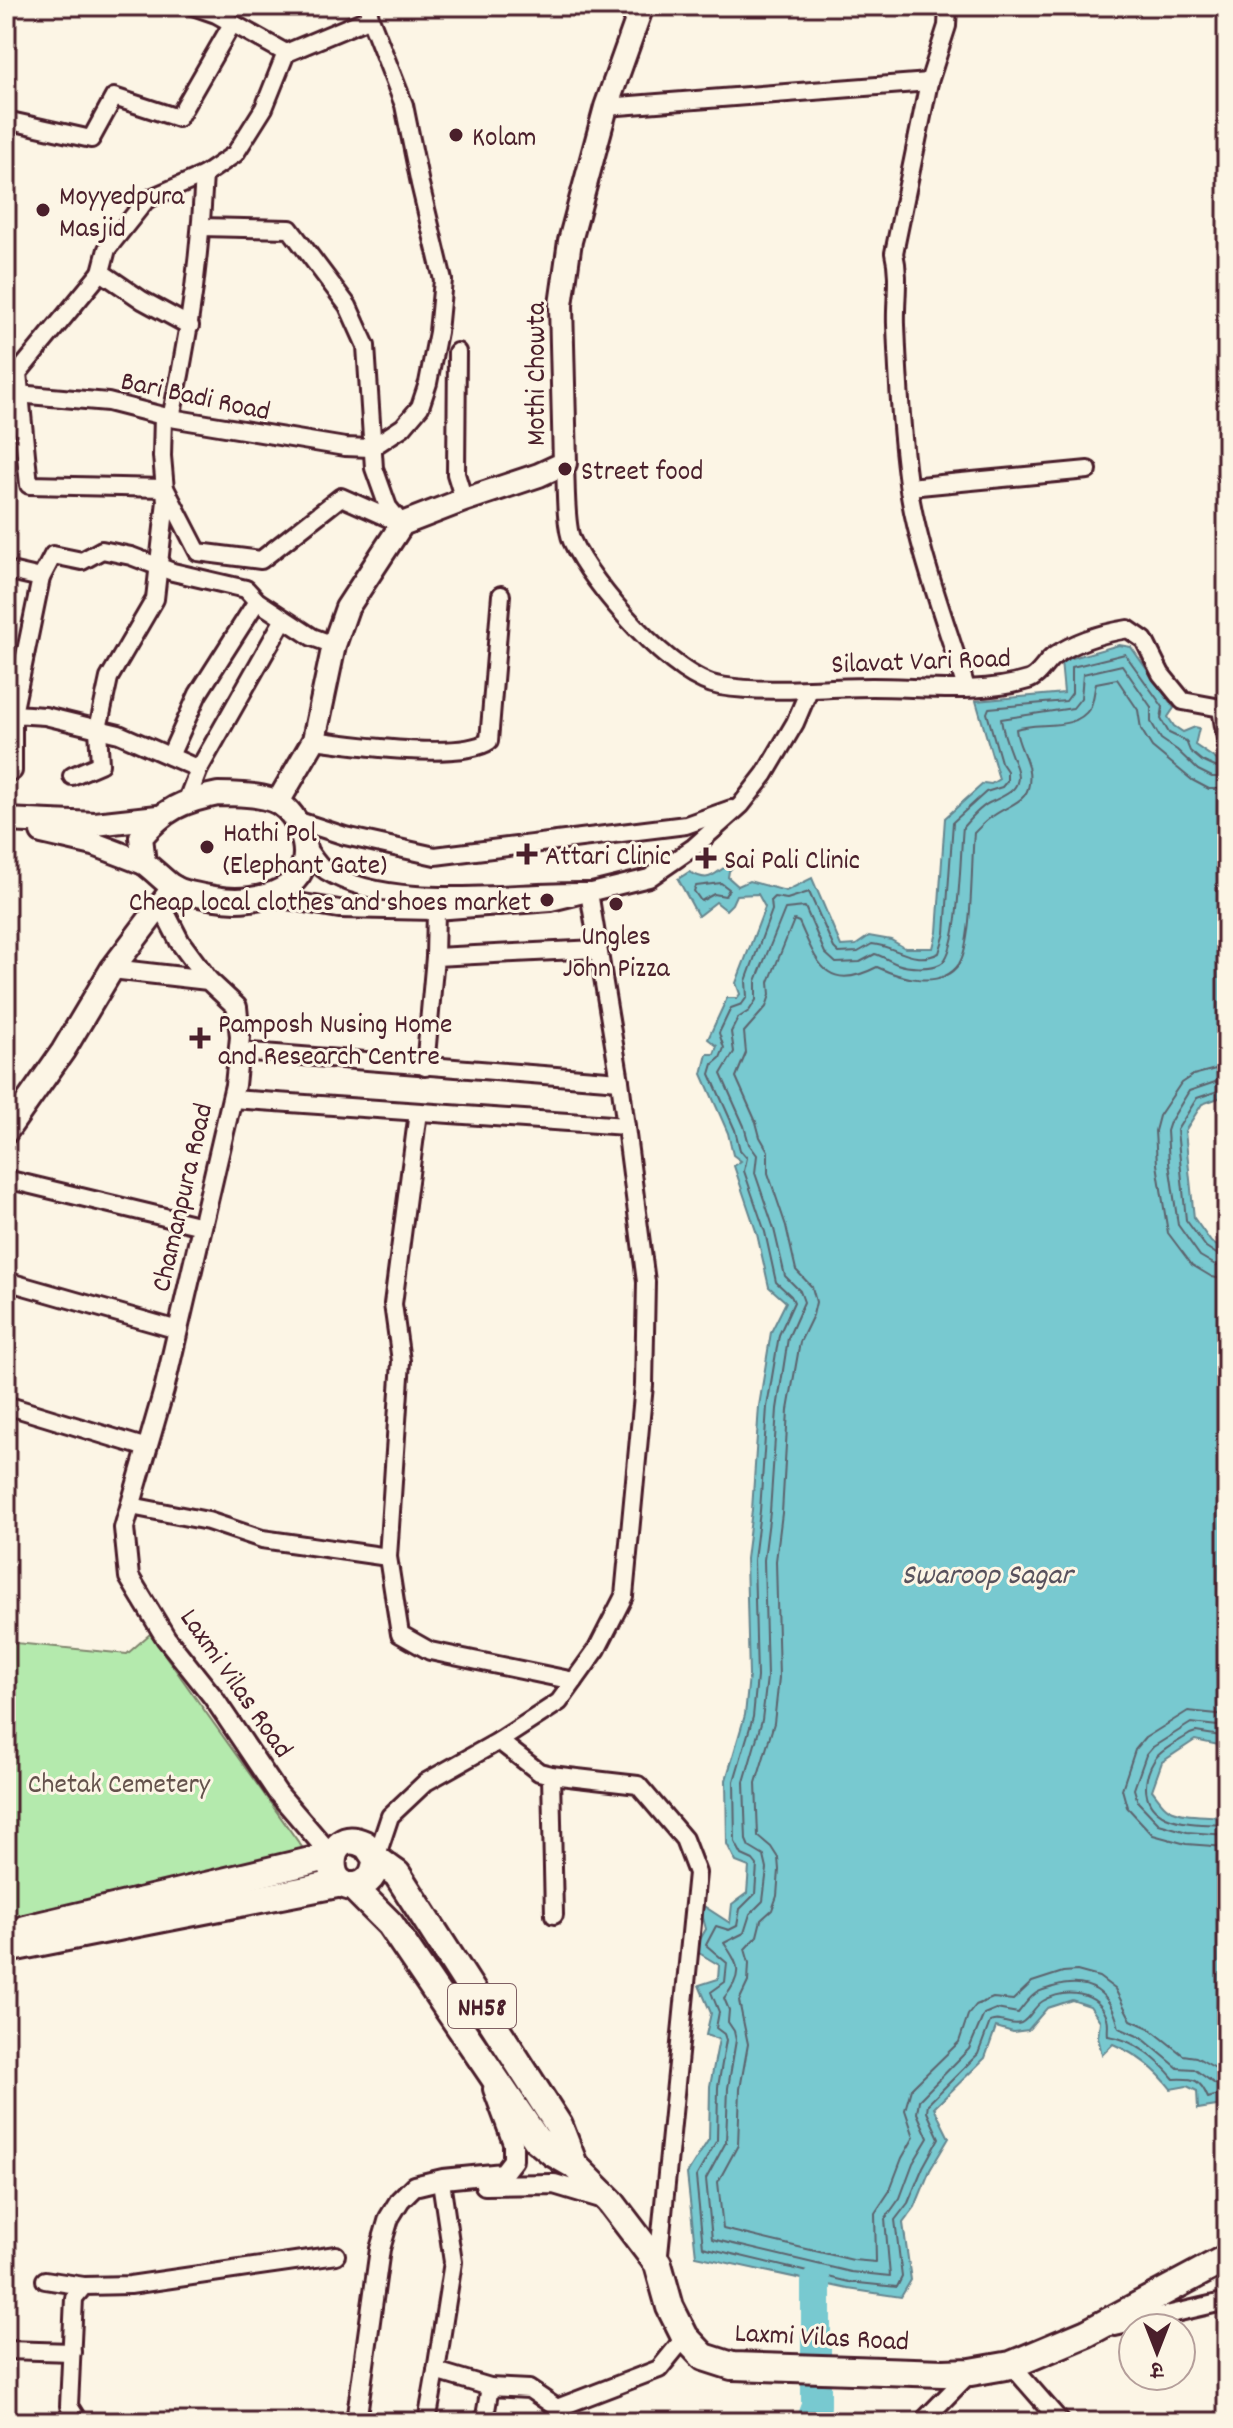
<svg xmlns="http://www.w3.org/2000/svg" width="1233" height="2428" viewBox="0 0 1233 2428" font-family="Dekko,'Playpen Sans Deva',sans-serif">
<rect width="100%" height="100%" fill="#fcf5e5"/>
<filter id="ink" filterUnits="userSpaceOnUse"><feTurbulence type="fractalNoise" baseFrequency=".0125" numOctaves="2"/><feDisplacementMap in="SourceGraphic" scale="16" xChannelSelector="R" yChannelSelector="G"/><feConvolveMatrix kernelMatrix="1 2 1 2 8 2 1 2 1" color-interpolation-filters="sRGB"/></filter>
<g filter="url(#ink)">
<path fill="#b4eaad" stroke="#7f846c" stroke-width="2" d="M150,1634l154,216 -155,40 -143,28v-276l121,12z"/>
<path fill="#78c9d0" stroke="#66858e" stroke-width="2" d="M1119,645l12,2 43,61 -6,9 6,9 9,6 12,-5 4,1 -4,17 22,15 10,-1v336l-25,9 -17,27 9,87 17,24 16,10v489l-4,5 -28,-6 -33,22 -10,28c5,6 11,16 17,19 17,9 40,5 58,9v274l-5,13 -24,4 -1,-18 -10,-5 -16,3c-16,-21 -35,-35 -58,-45l-11,11 -4,-18 2,-16 -10,-15 -18,-6 -25,8 -19,22 -15,2 -17,-5 -11,31 -51,50 15,30 -19,32 -15,37 -12,16 8,57 -10,17 -53,-8 -152,-33 -9,-82 22,-35 1,-53 9,-47 -13,-4 5,-22 -12,-28 19,-6 1,-14 -25,-15 12,-21 -7,-26 31,20 2,-19 15,-11 2,-26 -13,-5 -9,-18 -1,-64 19,-65 4,-39 -3,-117 6,-49 7,-104 12,-74 15,-30 -17,-15 -12,-53 -23,-68 7,-5 -8,-6 -5,-22 -26,-59 5,-20h7l3,-8 -9,-7 19,-41h10l3,-4 -4,-11 29,-76 -7,-13 -22,1 -4,9 -6,6 -10,-8 -18,14 -20,-37 11,-7c27,14 23,-3 47,-9l-7,8 -1,6 10,9 11,-5 37,10 26,-13 29,68 15,-1 13,-9 22,4 14,8h28l4,-16 8,-114 39,-35 7,1 8,-5 -23,-78 88,-8 -3,-32z"/>
<g fill="none" stroke-linecap="round" stroke-linejoin="round">
<g stroke="#5c636d" stroke-width="2">
<path d="M1227,767h-12l-13,-6 -12,-10 -4,-10 -17,-8 -8,-14 2,-12 -38,-53 -53,13v26l-6,8 -77,7 -2,5 14,49 6,9v10l-5,6 -16,5 -33,30 -8,111 -6,20c-25,13 -43,-7 -67,-9l-14,8 -19,1 -5,-5 -25,-56 -22,7 -13,-2 -3,3 1,10 -26,71 1,16 -5,7 -11,4 -12,25 5,15 -4,10 -7,6 -3,10 25,56 5,20 7,8 -3,13 21,61 11,50 15,14 3,6 -15,33 -12,72 -7,104 -6,49 3,117 -4,40 -19,64 1,61 7,13 11,5 4,5 -2,29 -15,15 -3,17 -8,4 -13,-4 -10,19 21,18 -2,19 -14,10 8,20 -3,16 8,6 2,6 -8,47 -1,53 -21,37 7,70 146,35 48,5 5,-10 -7,-57 13,-17 15,-36 16,-29 -12,-26 1,-8 50,-50 12,-32c11,-5 20,5 31,1 9,-4 13,-17 22,-22 22,-13 55,-10 64,17 2,5 0,13 1,18 26,3 50,24 66,43 21,-1 26,0 34,19l19,-6"/>
<path d="M1227,777h-15l-14,-7 -21,-20 -16,-11 -10,-17v-15l-29,-42 -39,9 -2,24 -8,10 -72,11c2,17 9,32 15,48 8,22 -10,28 -25,35 -10,4 -21,17 -28,25 -3,24 -3,128 -23,137 -10,5 -32,4 -43,0 -8,-3 -14,-8 -22,-10l-15,8 -24,1 -11,-10 -20,-46 -20,2 -29,72v19l-7,11 -11,7 -7,14 3,20 -13,22 23,52 5,18 8,11 -2,18 19,56 11,47 15,15 4,11 -16,36 -11,71 -7,103 -6,48 3,117 -5,43 -18,62 2,58 3,7 15,9 3,13 -4,32 -13,13 -6,19 -20,10c15,22 20,31 0,55l5,12 -1,12 6,9 2,9 -8,48 -2,54 -20,37 6,60 139,33 39,4 -5,-57 15,-21 13,-35 15,-25 -11,-25 2,-13 50,-51 15,-35 12,-5 22,4c5,-6 10,-14 17,-19 5,-4 12,-5 18,-7 37,-11 58,6 66,41l23,10 36,30 16,1 21,15 12,-2"/>
<path d="M1227,789h-18l-17,-9 -40,-33 -11,-18 -3,-19 -21,-31 -21,4c-2,8 -2,17 -6,25 -15,24 -52,13 -74,21 1,15 11,28 13,42 4,32 -17,31 -36,45 -7,4 -13,11 -19,17 -3,30 -1,108 -15,131 -18,26 -59,14 -82,3 -52,27 -60,-6 -78,-45l-5,-2 -25,62 1,13 -4,12 -22,25 2,21 -10,24 20,45 4,15 8,14v22l18,53 10,44 16,17 4,15 -3,13 -13,27 -12,68 -6,103 -6,48 3,117 -5,45 -18,60 2,53 13,11 7,11 1,12 -2,26 -5,14 -11,10 -4,16 -12,13 4,14 -1,19 -9,19 9,43 -8,45 -2,56 -20,37 5,47 130,31 23,2 -1,-49 14,-21 13,-34 12,-21 -9,-27 6,-21 48,-47 9,-27 8,-10 17,-7 20,2 19,-18 31,-10 14,-1 22,6 16,12 16,31 18,8 34,27 13,2 23,13h8"/>
<path d="M721,883l8,6 -4,7 -11,-2 -13,7 -7,-10 2,-5z"/>
<path d="M1227,1066l-34,9 -12,8 -22,33 -4,15 2,33 11,69 24,32 20,12 15,3"/>
<path d="M1227,1078l-38,13 -19,31 -3,9 2,32 9,62 22,31 17,10 10,2"/>
<path d="M1227,1088l-30,10 -20,32 9,90 20,27 15,10 6,1"/>
<path d="M1227,1715l-39,-4 -43,27 -10,12 -13,39 5,18 26,28 33,9 41,3"/>
<path d="M1227,1727l-36,-4 -38,24 -7,8 -12,34 4,13 21,22 28,8 40,3"/>
<path d="M1227,1737l-31,-5 -6,2c-10,7 -28,15 -35,25 -13,21 -14,46 11,58 18,8 42,7 61,8"/>
</g>
<path stroke="#78c9d0" stroke-width="30" d="M810,2422l6,-16v-124"/>
<defs>
<g id="minor">
<path d="M193,6l23,8 70,39"/>
<path d="M948,6l-1,20 -18,56 -35,171c6,24 1,47 2,72 2,53 5,106 12,158 9,65 39,142 58,205"/>
<path d="M606,107l323,-25"/>
<path d="M6,120l85,19 23,-42 64,21 54,-94"/>
<path d="M201,227l89,2 58,77 18,40 8,122 14,39 13,16"/>
<path d="M101,272l-83,101 11,112 136,3 33,64 63,8 80,-63 61,27"/>
<path d="M190,326l-48,-26 -41,-28 6,-23 39,-49 58,-25 31,-21 29,-46 22,-55 84,-35"/>
<path d="M457,352l-1,122 8,26"/>
<path d="M6,393l102,9 63,16 174,29 26,1 32,-21 17,-20 8,-24 10,-51 5,-52 -23,-96 -16,-79 -34,-87 -2,-12"/>
<path d="M171,418c18,-80 29,-160 33,-243"/>
<path d="M565,463c1,19 0,63 7,78 20,44 100,137 148,145 50,8 102,1 152,1 51,0 106,8 156,-7 11,-3 17,-18 26,-24 21,-14 49,-23 74,-27l16,11 17,34 22,27 38,7 6,37"/>
<path d="M909,487l179,-17"/>
<path d="M6,570l35,8"/>
<path d="M6,712l7,2 28,-136 12,-23 29,6 20,-11 29,6 42,16 73,17 11,12 55,36 22,8"/>
<path d="M314,740c36,5 147,21 175,1l12,-146"/>
<path d="M170,756l28,-62 59,-93"/>
<path d="M199,769l85,-150"/>
<path d="M13,771v-57l32,2 74,18 80,35 -12,31"/>
<path d="M72,776l28,-12 -2,-35 11,-51 46,-79 11,-98 -4,-45 1,-40"/>
<path d="M296,820l49,16 90,20 251,-31 45,-16"/>
<path d="M306,847c6,8 12,19 20,24 66,41 186,19 263,21l31,189 26,201 -2,103 -20,211 -27,53 -38,53 -60,39 -73,41 -36,34 -14,42"/>
<path d="M269,897l70,12 97,2 115,-9 98,-24 45,-31 47,-42 24,-31 30,-51 14,-33"/>
<path d="M435,957l1,-46"/>
<path d="M238,1051l382,30"/>
<path d="M425,1067l10,-110 162,-8"/>
<path d="M232,1099l394,27"/>
<path d="M418,1112l-25,192 8,57 -13,196 12,77 30,17 144,30"/>
<path d="M6,1179l196,47"/>
<path d="M6,1281l172,49"/>
<path d="M6,1405l141,43"/>
<path d="M131,1506l77,15 54,18 126,18"/>
<path d="M499,1741l40,31 12,3 3,140"/>
<path d="M551,1775l87,10 46,54 13,34 -39,391"/>
<path d="M442,2188l11,74 -17,109 54,16 39,2 28,19 102,-39 26,-32"/>
<path d="M45,2280l39,6"/>
<path d="M1115,2327l112,-26"/>
<path d="M6,2350l66,2"/>
<path d="M1011,2365l50,57"/>
<path d="M79,2422l-10,-16 5,-108 10,-12 46,-1 206,-30"/>
<path d="M427,2422l9,-51"/>
<path d="M484,2422l6,-35"/>
<path d="M922,2422l49,-50"/>
</g>
<g id="tertiary">
<path d="M160,903l20,39 28,38"/>
<path d="M112,969l96,11 29,27 3,30 -5,48 -71,305 -40,138 5,49 37,61 47,59 64,95 55,64"/>
<path d="M485,2185l69,-1 47,14"/>
<path d="M356,2422l24,-173 9,-31 11,-18 14,-14 29,-7 60,-6 10,-13v-17l-20,-54"/>
</g>
<g id="secondary">
<path d="M218,794c16,0 48,1 61,9 11,7 18,18 22,30 21,56 -43,73 -86,65 -13,-2 -31,-5 -42,-11 -10,-7 -19,-17 -29,-24l-3,-26c24,-28 41,-36 77,-43z"/>
<path d="M278,802l36,-62 20,-95 13,-37 55,-84 62,-24 75,-25 26,-12 -4,-158 9,-64 36,-134 36,-101"/>
<path d="M6,820l89,4 63,-7"/>
<path d="M42,832l52,12 50,19"/>
<path d="M6,1132l57,-81 49,-82 62,-82"/>
</g>
<g id="trunk">
<path d="M376,1858c0,11 -3,21 -14,26 -40,16 -39,-60 2,-40 6,3 7,9 12,14 6,6 14,11 21,16l162,252 15,39 36,36 48,63 12,43 15,30 19,20 28,9 212,7 27,-1 40,-7 76,-32 140,-75"/>
<path d="M352,1886l38,38 146,215 17,14 21,12"/>
<path d="M25,1929l307,-73"/>
<path d="M6,1949l336,-66"/>
</g>
</defs>
<use href="#minor" stroke="#4a1f2b" stroke-width="22"/>
<use href="#tertiary" stroke="#4a1f2b" stroke-width="24"/>
<use href="#secondary" stroke="#4a1f2b" stroke-width="28"/>
<use href="#trunk" stroke="#4a1f2b" stroke-width="32"/>
<use href="#minor" stroke="#fcf5e5" stroke-width="16"/>
<use href="#tertiary" stroke="#fcf5e5" stroke-width="18"/>
<use href="#secondary" stroke="#fcf5e5" stroke-width="22"/>
<use href="#trunk" stroke="#fcf5e5" stroke-width="26"/>
</g>
</g>
<g fill="#4a1f2b" stroke="#fcf5e5" stroke-width="3">
<circle cx="456" cy="135" r="8"/>
<circle cx="43" cy="210" r="8"/>
<circle cx="565" cy="469" r="8"/>
<circle cx="207" cy="847" r="8"/>
<path d="M523 842h8v8h8v8h-8v8h-8v-8h-8v-8h8z"/>
<path d="M702 846h8v8h8v8h-8v8h-8v-8h-8v-8h8z"/>
<circle cx="547" cy="900" r="8"/>
<circle cx="616" cy="904" r="8"/>
<path d="M196 1026h8v8h8v8h-8v8h-8v-8h-8v-8h8z"/>
</g>
<g text-anchor="middle" stroke-width="6" stroke-linejoin="round" paint-order="stroke">
<rect fill="#fcf5e5" stroke="#7f5f63" stroke-width="2" x="448" y="1984" width="68" height="44" rx="6"/>
<g font-size="26" font-weight="bold" fill="#4a1f2b">
<text x="482" y="2015">NH58</text>
</g>
<g font-size="28" fill="#4a1f2b" stroke="#fcf5e5" text-anchor="start">
<text x="472" y="145">Kolam</text>
<text x="59" y="204">Moyyedpura<tspan x="59" dy="32">Masjid</tspan></text>
<text x="581" y="479">Street food</text>
<text x="223" y="841">Hathi Pol<tspan x="223" dy="32">(Elephant Gate)</tspan></text>
<text x="545" y="864">Attari Clinic</text>
<text x="724" y="868">Sai Pali Clinic</text>
<text x="531" y="910" text-anchor="end">Cheap local clothes and shoes market</text>
<text x="616" y="944" text-anchor="middle">Ungles<tspan x="616" dy="32">John Pizza</tspan></text>
<text x="218" y="1032">Pamposh Nusing Home<tspan x="218" dy="32">and Research Centre</tspan></text>
</g>
<g font-size="28" fill="#4a1f2b" stroke="#fcf5e5">
<text transform="translate(534 374) rotate(-90)" y="10">Mothi Chowta</text>
<text transform="translate(196 394) rotate(12)" y="10">Bari Badi Road</text>
<text transform="translate(921 659) rotate(-2)" y="10">Silavat Vari Road</text>
<text transform="translate(180 1197) rotate(-77)" y="10">Chamanpura Road</text>
<text transform="translate(238 1682) rotate(55)" y="10">Laxmi Vilas Road</text>
<text transform="translate(822 2335) rotate(3)" y="10">Laxmi Vilas Road</text>
</g>
<g font-size="28" fill="#64524c" stroke="#fcf5e5">
<text x="119" y="1792">Chetak Cemetery</text>
</g>
<g font-size="30" font-style="italic" fill="#58525d" stroke="#fcf5e5">
<text x="987" y="1583">Swaroop Sagar</text>
</g>
</g>
<rect width="1233" height="2428" fill="none" stroke="#fcf5e5" stroke-width="32"/>
<rect x="16" y="16" width="1201" height="2396" fill="none" stroke="#4a1f2b" stroke-width="3" filter="url(#ink)"/>
<g transform="translate(1157 2352) rotate(180)"><circle r="38" fill="#fcf5e5" stroke="#b59f9b" stroke-width="2"/>
<path d="M0-6L14 30L0 20L-14 30Z" fill="#4a1f2b"/>
<text y="-12" font-size="22" font-weight="bold" text-anchor="middle" fill="#4a1f2b">उ</text>
</g>
</svg>
